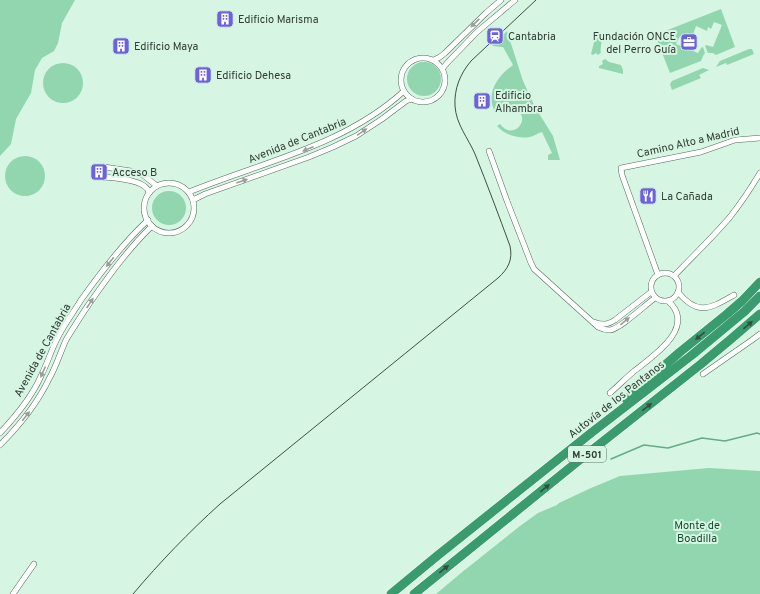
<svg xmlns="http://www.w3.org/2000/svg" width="760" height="594" viewBox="0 0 760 594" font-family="Overpass,sans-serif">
<rect width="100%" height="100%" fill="#d6f5e2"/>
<g fill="#92d6b0">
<path d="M0,0h75l-13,23 -4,20 -4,8 -12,7 -7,12 -4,23 -15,26 -5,25 -11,12z"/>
<path d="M721,9l14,38 -19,8 -3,-2h-5l-3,-7 1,-1 7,2 9,-22 -8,-3 -3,7 -3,-2 -1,4 -11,-5 -4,11 -4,-2 -1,4 -7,-3 -4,8 22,9 3,-5 2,-1 2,6 -2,3 -2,5 -31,12 -15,-38z"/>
<path d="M507,31l16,50 12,26 18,29 7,24h-12v-5l4,-2 -10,-21c-4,1 -8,4 -12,5 -12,2 -25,-2 -33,-11l3,-2c13,18 33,-6 15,-15 -6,-3 -10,0 -14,4l-4,-5 -3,2c-8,-19 5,-35 19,-45l-10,-18 -11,-1z"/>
<path d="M597,31c10,5 2,13 4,22l-3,2 -2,-2 -3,2 -2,-1z"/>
<path d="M749,49h3l2,5 -27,11 -1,-2 -10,4 4,-6z"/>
<path d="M605,59l4,3 12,3 2,5v4l-24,-6v-2l4,-2 -1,-3z"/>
<circle cx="424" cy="79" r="17"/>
<circle cx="63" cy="83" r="20"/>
<path d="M703,68l6,2 -10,5 2,3 -29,12 -2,-6 2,-3z"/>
<circle cx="25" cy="176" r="20"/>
<circle cx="169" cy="208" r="17"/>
<path d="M709,468l51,3v123h-324l25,-21 59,-47 18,-13 19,-8 2,-2 32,-15 29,-12z"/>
</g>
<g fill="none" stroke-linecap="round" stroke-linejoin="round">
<path stroke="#65ab86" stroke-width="1.5" d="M611,459l33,-14 24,3 34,-10 23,3 32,-8 3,1"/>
<defs>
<g id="street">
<circle cx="423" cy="80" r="22"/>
<path d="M434,60l6,-3 5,-4 41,-40 15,-13"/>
<path d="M443,68l4,-5 30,-31 38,-32"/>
<path d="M489,151l18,50 24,62 3,6 64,58c4,2 7,3 12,3 10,-1 35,-25 45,-32"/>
<path d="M104,167l27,4 12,4 14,11"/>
<path d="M102,177c11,1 45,2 47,16"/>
<circle cx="169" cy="208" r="25"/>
<path d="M189,192c73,-30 155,-46 215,-101"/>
<path d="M193,200l12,-6 104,-37 24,-10 23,-11 26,-17 24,-18 6,-2"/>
<circle cx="665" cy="287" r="14"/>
<path d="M658,275l-36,-100 -1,-7 80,-16 34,-12 25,-2"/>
<path d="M674,276c19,-20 38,-38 56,-59 11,-14 21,-29 30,-44"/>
<path d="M678,292c20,25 33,16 56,3"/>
<path d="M594,322c9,3 13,3 21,-2l36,-28"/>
<path d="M703,374l49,-34 8,-6"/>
<path d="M610,393c8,-7 15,-14 23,-21 19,-15 65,-45 35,-71"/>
<path d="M0,433c16,-17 32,-36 41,-57 6,-12 10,-25 16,-37 6,-13 16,-26 24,-39 20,-28 41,-56 67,-80"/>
<path d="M0,445c19,-19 37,-41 49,-66 7,-12 11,-26 17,-39 7,-12 15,-24 23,-36 19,-27 39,-55 63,-78"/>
<path d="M13,594l21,-30"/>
</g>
<g id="highway">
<path d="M626,399l54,-47 47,-38 15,-13 18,-19"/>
<path d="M391,594l46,-38 154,-123 101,-78 53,-44 15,-15"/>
<path d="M414,594l163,-132 124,-98 30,-25 29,-25"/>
</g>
</defs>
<use href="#street" stroke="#516c5c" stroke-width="6"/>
<use href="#highway" stroke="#fff" stroke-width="10"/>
<use href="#street" stroke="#fff" stroke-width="5"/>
<use href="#highway" stroke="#3a9c6e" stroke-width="9"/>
<path stroke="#414f47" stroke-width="1" d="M133,594c27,-32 56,-62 87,-90l278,-226c10,-9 15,-18 12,-32 -11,-30 -23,-62 -35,-92 -7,-16 -19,-30 -20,-48 -1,-17 5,-32 16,-45l65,-61"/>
</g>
<defs><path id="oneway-solid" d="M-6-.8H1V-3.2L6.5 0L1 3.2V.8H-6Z"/></defs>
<g fill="#989e9a">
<use href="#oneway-solid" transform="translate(475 23) rotate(137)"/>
<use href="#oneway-solid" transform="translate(362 132) rotate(-34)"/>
<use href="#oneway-solid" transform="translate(308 149) rotate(158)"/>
<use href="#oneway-solid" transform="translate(242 181) rotate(-19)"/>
<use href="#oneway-solid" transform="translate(110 262) rotate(129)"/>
<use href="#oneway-solid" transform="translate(90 303) rotate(-56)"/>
<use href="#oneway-solid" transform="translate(625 321) rotate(-39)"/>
<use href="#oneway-solid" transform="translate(43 372) rotate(114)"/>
<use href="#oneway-solid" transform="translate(26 416) rotate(-52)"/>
</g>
<g fill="#324f40">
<use href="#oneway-solid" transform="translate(748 325) rotate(-41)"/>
<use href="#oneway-solid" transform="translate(700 336) rotate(141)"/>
<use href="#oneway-solid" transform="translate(647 407) rotate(-38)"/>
<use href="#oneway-solid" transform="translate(545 488) rotate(-39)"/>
<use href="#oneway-solid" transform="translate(444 569) rotate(-39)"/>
</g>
<defs>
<symbol id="building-square" viewBox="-11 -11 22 22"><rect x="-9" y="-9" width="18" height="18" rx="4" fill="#6b62dc" stroke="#d6f5e2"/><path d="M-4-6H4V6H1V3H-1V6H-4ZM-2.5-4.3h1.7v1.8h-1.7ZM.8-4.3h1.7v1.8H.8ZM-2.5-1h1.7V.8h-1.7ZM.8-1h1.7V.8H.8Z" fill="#fff"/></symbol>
<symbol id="station-square" viewBox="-11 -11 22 22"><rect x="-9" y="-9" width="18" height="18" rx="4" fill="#6b62dc" stroke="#d6f5e2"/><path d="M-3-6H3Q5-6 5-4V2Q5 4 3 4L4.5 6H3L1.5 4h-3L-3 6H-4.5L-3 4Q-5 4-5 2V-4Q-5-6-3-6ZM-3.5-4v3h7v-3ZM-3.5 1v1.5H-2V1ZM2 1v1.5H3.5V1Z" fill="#fff"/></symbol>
<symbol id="office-square" viewBox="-11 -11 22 22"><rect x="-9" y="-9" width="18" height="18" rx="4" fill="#6b62dc" stroke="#d6f5e2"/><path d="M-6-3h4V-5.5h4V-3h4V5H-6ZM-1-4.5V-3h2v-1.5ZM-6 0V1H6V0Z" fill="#fff"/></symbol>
<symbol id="restaurant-square" viewBox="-11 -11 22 22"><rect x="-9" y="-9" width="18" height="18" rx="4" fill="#6b62dc" stroke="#d6f5e2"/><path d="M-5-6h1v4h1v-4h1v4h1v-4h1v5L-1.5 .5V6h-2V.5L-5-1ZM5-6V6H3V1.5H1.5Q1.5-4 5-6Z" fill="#fff"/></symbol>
</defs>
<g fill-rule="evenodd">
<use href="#building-square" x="215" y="9" width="20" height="20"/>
<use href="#station-square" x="485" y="26" width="20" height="20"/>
<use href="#office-square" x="679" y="32" width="20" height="20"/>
<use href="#building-square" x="111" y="36" width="20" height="20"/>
<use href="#building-square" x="193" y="65" width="20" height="20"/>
<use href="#building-square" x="472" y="91" width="20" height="20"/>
<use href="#building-square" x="89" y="162" width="20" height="20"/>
<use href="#restaurant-square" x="638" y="186" width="20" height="20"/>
</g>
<g text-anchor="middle" stroke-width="4" stroke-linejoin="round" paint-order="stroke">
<rect fill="#d6f5e2" stroke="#627469" stroke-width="1" x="568" y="446" width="38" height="16" rx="3"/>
<g font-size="10" font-weight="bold" fill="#303c35">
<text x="587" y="458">M-501</text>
</g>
<g font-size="11" fill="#303c35" stroke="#d6f5e2" text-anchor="start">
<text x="238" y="23">Edificio Marisma</text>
<text x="508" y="40">Cantabria</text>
<text x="676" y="40" text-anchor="end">Fundación ONCE<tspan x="676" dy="13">del Perro Guía</tspan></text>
<text x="134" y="50">Edificio Maya</text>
<text x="216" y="79">Edificio Dehesa</text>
<text x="495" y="99">Edificio<tspan x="495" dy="13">Alhambra</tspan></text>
<text x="112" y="176">Acceso B</text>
<text x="661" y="200">La Cañada</text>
</g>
<g font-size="11" fill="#303c35" stroke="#d6f5e2">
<text transform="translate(297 140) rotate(-22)" y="4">Avenida de Cantabria</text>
<text transform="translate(688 142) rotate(-13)" y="4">Camino Alto a Madrid</text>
<text transform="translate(42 350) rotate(-61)" y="4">Avenida de Cantabria</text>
<text transform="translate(616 399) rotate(-38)" y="4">Autovía de los Pantanos</text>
</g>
<g font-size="11" fill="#144b32" stroke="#d6f5e2">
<text x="697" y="529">Monte de<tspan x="697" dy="13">Boadilla</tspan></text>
</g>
</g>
</svg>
